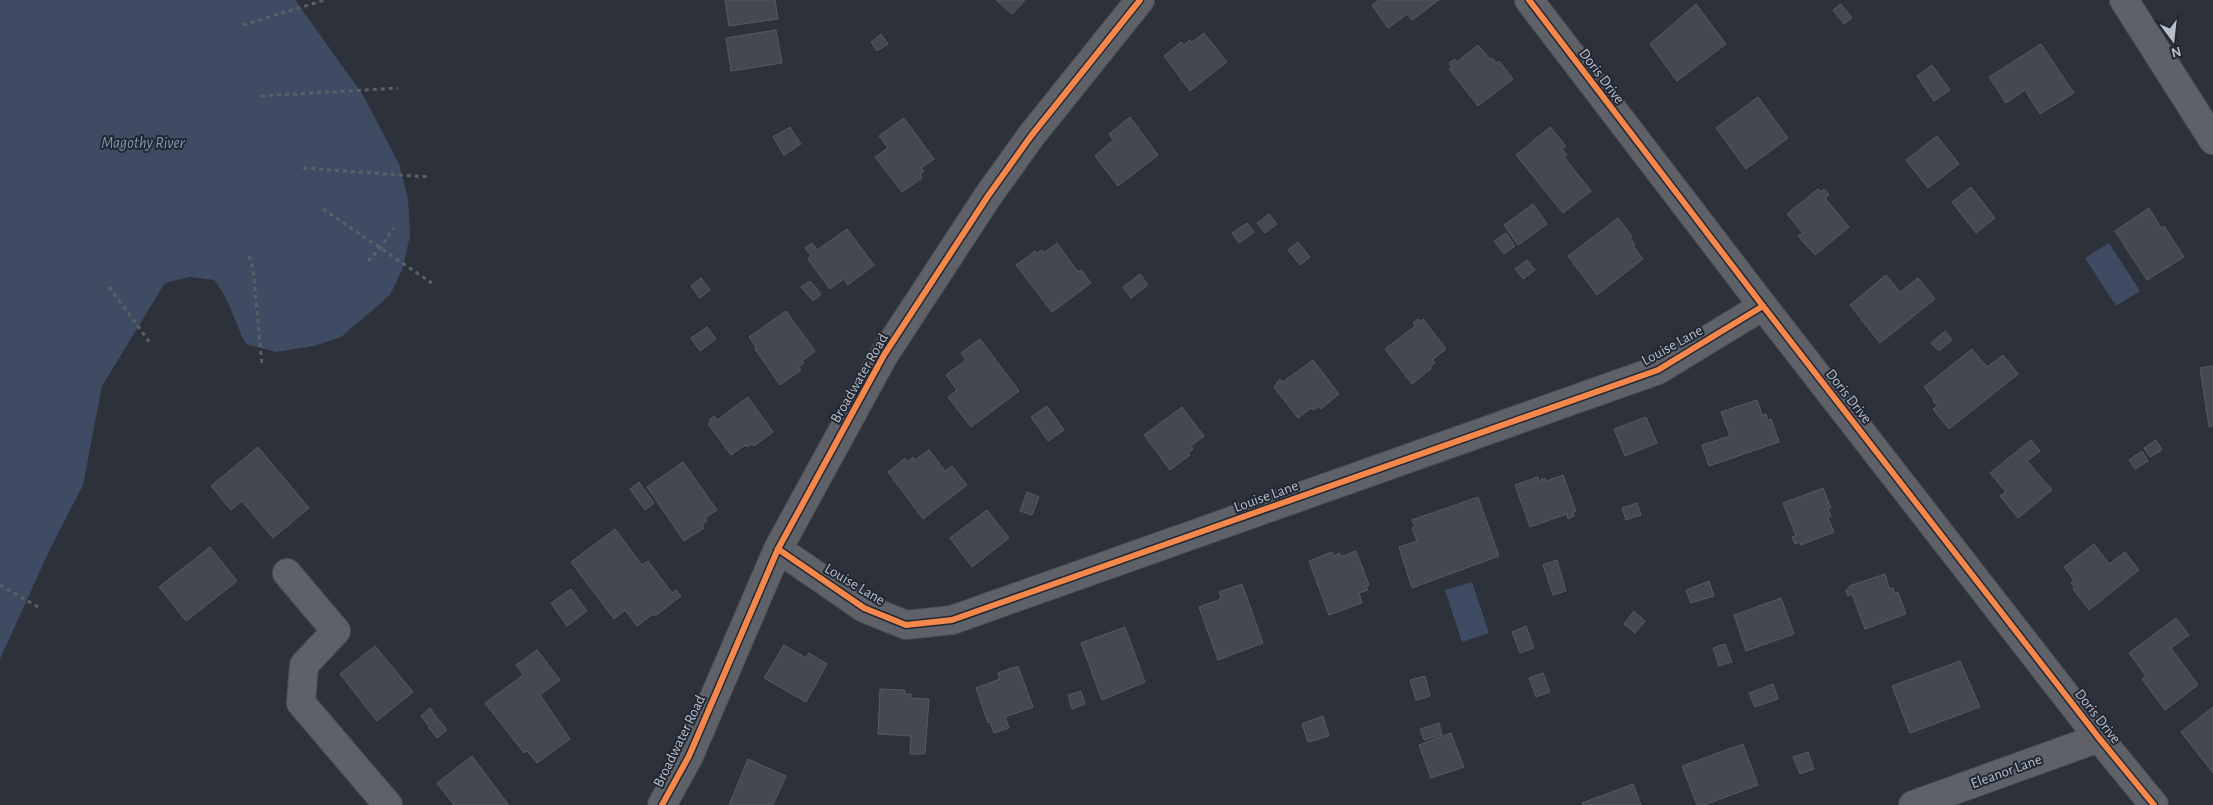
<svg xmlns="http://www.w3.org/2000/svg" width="2213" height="805" viewBox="0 0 2213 805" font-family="'Alegreya Sans',sans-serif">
<rect width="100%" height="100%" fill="#2d323a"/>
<g fill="#3e4b63">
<path d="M0,0h295l68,95 36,69 9,35 2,37 -8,34 -12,25 -49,42 -27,9 -38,6 -30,-8c-12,-22 -16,-45 -32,-64l-25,-3 -24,6 -63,103 -19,99 -33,64 -50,110z"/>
<path d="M2109,243l31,48 -24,15 -31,-48z"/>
<path d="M1472,582l17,51 -27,9 -17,-52z"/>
</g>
<g fill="#44484f" stroke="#565a61">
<path d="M725,0h50l3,19 -49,7z"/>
<path d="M996,0h29l-13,14z"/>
<path d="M1379,0h60l-27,20 -5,-6 -19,14 -16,-23z"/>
<path d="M1696,4l30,40 -49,37 -27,-37z"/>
<path d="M1841,4l11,14 -8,6 -11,-14z"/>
<path d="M776,30l6,33 -51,8 -5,-33z"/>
<path d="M1204,33l23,29 -37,29 -26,-35 17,-14 3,3 6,-5 1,3z"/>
<path d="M881,34l7,10 -11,7 -6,-9z"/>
<path d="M2041,44l33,49 -34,21 -15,-24 -19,13 -17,-26z"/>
<path d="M1478,45l12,14 2,-1 4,5 3,-2 14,18 -35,27 -29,-37 3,-2 -3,-4 6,-4 2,3z"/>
<path d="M1932,65l18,25 -16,11 -17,-25z"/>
<path d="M1758,97l30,41 -42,31 -30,-41z"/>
<path d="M1130,117l28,38 -40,31 -23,-30 18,-16 -4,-6z"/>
<path d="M904,118l30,41 -13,9 3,3 -4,3 2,4 -20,14 -27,-35 13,-9 -9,-12z"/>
<path d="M790,127l11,17 -17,11 -11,-18z"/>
<path d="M1550,127l16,19 -4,3 5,6 -3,2 27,34 -28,22 -47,-58z"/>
<path d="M1937,136l22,28 -31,24 -22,-28z"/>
<path d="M1971,187l24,31 -19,15 -24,-31z"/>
<path d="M1818,189l3,3 3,-3 5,6 -4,3 24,29 -34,28 -17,-19 5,-3 -16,-19z"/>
<path d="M1533,204l14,20 -29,21 -14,-20z"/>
<path d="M2149,208l12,20 3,-2 20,31 -37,23 -32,-49z"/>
<path d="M1269,214l8,10 -12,9 -8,-10z"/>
<path d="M1618,218l14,18 -2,2 5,7 -2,1 10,13 -46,36 -29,-39z"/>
<path d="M1247,223l7,9 -15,11 -7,-10z"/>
<path d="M847,229l27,36 -26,20 -4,-6 -14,10 -20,-27 -2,-4 3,-2 -6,-8 7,-5 5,7z"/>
<path d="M1506,233l9,13 -11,8 -10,-13z"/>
<path d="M1298,242l12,15 -10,8 -12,-15z"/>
<path d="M1057,243l21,29 3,-2 10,13 -39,29 -36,-47 19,-14 2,2 5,-3 2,3z"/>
<path d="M1527,260l8,10 -12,9 -8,-10z"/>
<path d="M1140,274l8,11 -17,13 -8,-11z"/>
<path d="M1886,275l14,17 18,-14 17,21 -55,44 -30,-38z"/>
<path d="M701,278l9,12 -10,8 -9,-12z"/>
<path d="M810,281l11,13 -8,7 -12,-14z"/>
<path d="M786,311l29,40 -13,10 2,2 -5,4 2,3 -21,15 -25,-36 1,-2 -7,-10z"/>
<path d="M1418,319l2,3 3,-3 23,30 -14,11 3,3 -5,4 1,2 -19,15 -27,-35 30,-23 -2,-3z"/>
<path d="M707,327l9,12 -16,12 -9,-13z"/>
<path d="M1945,331l7,9 -13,11 -8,-8z"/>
<path d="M980,339l39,52 -48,36 -23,-30 9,-7 -11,-15 20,-15 -5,-7z"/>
<path d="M1972,349l15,18 16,-12 15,19 -69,55 -16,-20 4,-3 -4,-5 1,-1 -10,-13z"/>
<path d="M1313,360l26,34 -18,15 -2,-3 -6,4 -2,-2 -13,10 -24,-31 6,-8 3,3z"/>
<path d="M2211,366h2v60l-4,1 -9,-59z"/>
<path d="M748,397l25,35 -19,14 -2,-2 -5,3 -2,-2 -14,10 -23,-31 3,-2 -2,-2 5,-4 3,4z"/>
<path d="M1757,400l5,15 4,-1 2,6 3,-1 8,23 -70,24 -7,-21 28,-9 -9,-24z"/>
<path d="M1047,406l17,24 -16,11 -17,-24z"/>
<path d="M1182,407l22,29 -13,10 2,3 -5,4 2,2 -20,15 -26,-35z"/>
<path d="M1646,417l11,26 -32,13 -11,-27z"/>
<path d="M2031,440l9,11 -13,10 25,29 -34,28 -18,-22 6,-4 -16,-19z"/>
<path d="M2156,440l6,10 -12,7 -6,-9z"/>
<path d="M258,447l51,61 -36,30 -31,-37 -11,9 -20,-24z"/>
<path d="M929,450l16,21 7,-5 15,19 -44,34 -35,-47 17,-14 3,4 5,-5 2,3z"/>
<path d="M2142,451l6,10 -13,8 -6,-9z"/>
<path d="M683,462l34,48 -12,8 2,3 -5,4 2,3 -20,13 -37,-54z"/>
<path d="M1563,475l13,36 -3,1 1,4 -6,3 -1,-5 -37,13 -15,-42 23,-8 1,4 6,-3 1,3z"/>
<path d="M639,482l15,21 -9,7 -15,-21z"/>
<path d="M1823,488l8,20 -3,1 3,7 -3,2 6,14 -33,13 -1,-3 -5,2 -3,-7 4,-1 -13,-33z"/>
<path d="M1027,492l12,5 -7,18 -12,-4z"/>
<path d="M1478,497l21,59 -87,32 -13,-41 18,-6 -5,-13 3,-1 -3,-7z"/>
<path d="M1637,503l4,12 -15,5 -4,-12z"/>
<path d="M987,510l22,28 -37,29 -22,-29z"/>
<path d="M615,529l27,36 6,-4 24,32 4,-3 5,6 -26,20 -2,-2 -16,12 -12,-16 -11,9 -43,-57z"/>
<path d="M2094,544l15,20 16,-12 14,18 -50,40 -16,-21 2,-1 -4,-5 3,-3 -10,-13z"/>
<path d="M210,547l27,34 -51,40 -27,-34z"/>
<path d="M1356,551l13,34 -3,2 2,3 -9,3 3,10 -33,12 -20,-54 23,-9 2,4 6,-3v4z"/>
<path d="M1557,560l9,31 -13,4 -10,-30z"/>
<path d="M1885,574l4,14h4l1,5 4,-1 8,22 -41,15 -13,-35 -4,2 -2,-6 4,-2 -1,-2z"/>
<path d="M1709,581l5,15 -23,7 -5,-13z"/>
<path d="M1242,584l21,59 -45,17 -19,-53 22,-8 -2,-7z"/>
<path d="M571,589l16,22 -20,15 -16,-23z"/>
<path d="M1781,598l13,36 -48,17 -12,-36z"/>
<path d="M1634,611l11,10 -10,12 -11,-9z"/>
<path d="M2176,618l13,17 -18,13 27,37 -33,25 -23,-31 4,-3 -17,-23z"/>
<path d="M1526,626l8,22 -14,5 -8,-21z"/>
<path d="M1125,627l20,55 -43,18 -21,-57z"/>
<path d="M1725,644l7,18 -13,4 -6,-18z"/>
<path d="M784,645l22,13 3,-5 18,11 -21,38 -42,-24z"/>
<path d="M375,646l38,46 -36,29 -37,-47z"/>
<path d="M537,650l23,30 -20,15 30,44 -33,24 -10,-12 -3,2 -39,-50 38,-28 -7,-10z"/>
<path d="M1960,661l20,46 -70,26 -18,-47z"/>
<path d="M1018,666l15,41 -28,10 4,11 -15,5 -4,-11 -2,1 -12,-35 24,-9 -2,-6z"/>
<path d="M1543,673l7,19 -14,5 -7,-19z"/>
<path d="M1425,676l5,20 -14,4 -6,-20z"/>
<path d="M1773,684l5,15 -23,8 -6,-14z"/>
<path d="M880,689l25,1 -1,4h7v4l18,1 -4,55h-15l1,-18 -33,-2z"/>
<path d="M1081,691l4,13 -13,5 -4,-14z"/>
<path d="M2213,707v66l-32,-41z"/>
<path d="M430,708l7,10 -9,7 -7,-9z"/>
<path d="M1323,716l6,20 -21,6 -6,-18z"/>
<path d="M438,719l9,11 -10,8 -9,-11z"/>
<path d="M1439,723l3,12 -18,5 -4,-11z"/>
<path d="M1451,733l13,34 -33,11 -12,-33z"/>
<path d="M1743,744l15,41 -54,20h-7l-15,-39z"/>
<path d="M1808,752l6,17 -14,5 -7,-17z"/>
<path d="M472,756l36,48 -1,1h-53l-17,-22z"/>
<path d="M748,759l38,17 -13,29h-44z"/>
<path d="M1633,784l8,21h-58l-1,-2z"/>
</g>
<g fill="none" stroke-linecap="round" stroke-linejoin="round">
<defs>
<g id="minor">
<path d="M1529,0l234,306 336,432 55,67"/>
<path d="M2124,0l89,140"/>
<path d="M778,549l86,59 42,17 46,-5 706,-250 105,-64"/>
<path d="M287,573l49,58 -32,34 -3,38 87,102"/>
<path d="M662,805l27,-49 89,-207 106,-194 104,-159 43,-60 109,-136"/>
<path d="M1913,805l186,-67"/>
</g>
</defs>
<use href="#minor" stroke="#494d53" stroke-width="30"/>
<g stroke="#5b6065" stroke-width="3" stroke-dasharray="4 4" stroke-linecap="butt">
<path d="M243,25l82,-25"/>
<path d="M261,96l137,-8"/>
<path d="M303,168l126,9"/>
<path d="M323,209l109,74"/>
<path d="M249,256l4,12 9,97"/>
<path d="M368,261l13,-14 12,-19"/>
<path d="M109,287l42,57"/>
<path d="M0,585l38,22"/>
</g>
<use href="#minor" stroke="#5e6168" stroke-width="28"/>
<defs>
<g id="cycleway">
<path d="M1529,0l234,306 336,432 55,67"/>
<path d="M778,549l86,59 42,17 46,-5 706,-250 105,-64"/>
<path d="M662,805l27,-49 89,-207 106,-194 104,-159 43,-60 109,-136"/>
</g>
</defs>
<use href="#cycleway" stroke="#212834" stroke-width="9"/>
<use href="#cycleway" stroke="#f5874c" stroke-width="6"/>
</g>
<g text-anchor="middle" stroke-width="4" stroke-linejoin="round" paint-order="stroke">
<g font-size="15" fill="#b9bfca" stroke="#212834">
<text transform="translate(1602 76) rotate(53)" y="5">Doris Drive</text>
<text transform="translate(1672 345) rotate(-29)" y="5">Louise Lane</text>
<text transform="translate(859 378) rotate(-60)" y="5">Broadwater Road</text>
<text transform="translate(1849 396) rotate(52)" y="5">Doris Drive</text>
<text transform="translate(1266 496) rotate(-20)" y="5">Louise Lane</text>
<text transform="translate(855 584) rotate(31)" y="5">Louise Lane</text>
<text transform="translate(2098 716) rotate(52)" y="5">Doris Drive</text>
<text transform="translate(679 741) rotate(-64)" y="5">Broadwater Road</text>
<text transform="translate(2006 771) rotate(-20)" y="5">Eleanor Lane</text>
</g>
<g font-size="16" font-style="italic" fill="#8394ae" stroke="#212834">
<text x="143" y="148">Magothy River</text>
</g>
</g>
<g transform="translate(2173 40) rotate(165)" stroke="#212834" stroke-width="4" paint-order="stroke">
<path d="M0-4L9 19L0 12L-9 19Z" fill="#b9bfca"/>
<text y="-8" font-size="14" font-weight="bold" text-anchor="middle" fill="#b9bfca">N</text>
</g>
</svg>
